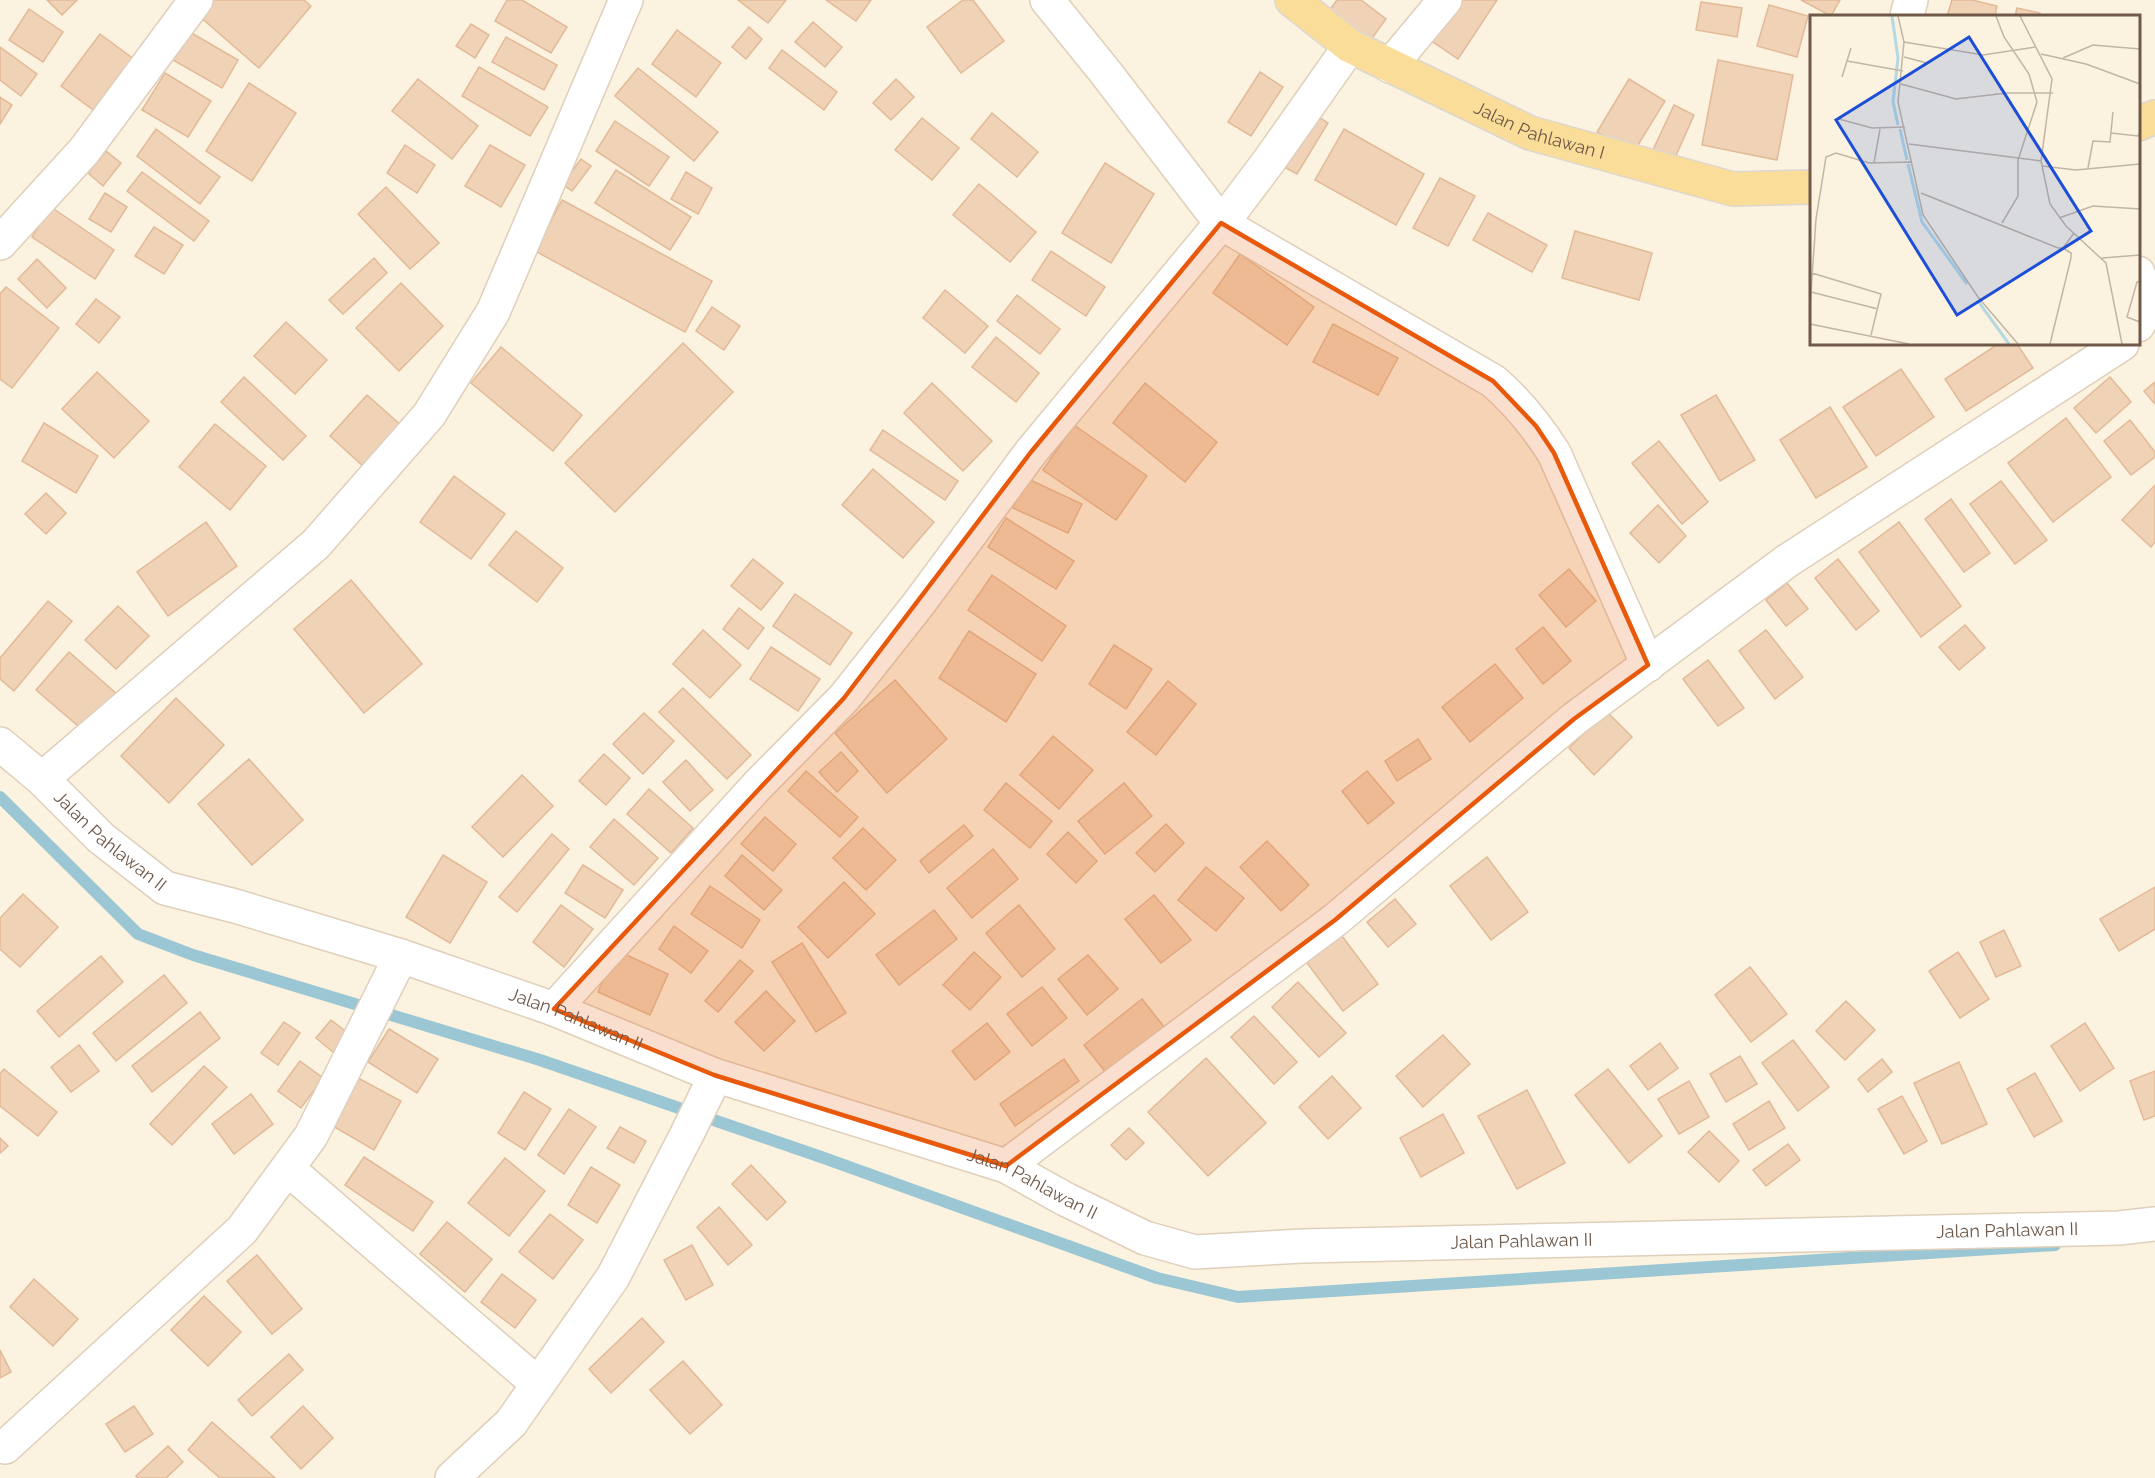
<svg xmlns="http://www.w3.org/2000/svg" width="2155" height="1478" viewBox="0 0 2155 1478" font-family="Raleway,sans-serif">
<rect width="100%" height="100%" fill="#fbf2df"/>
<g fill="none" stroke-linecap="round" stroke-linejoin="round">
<path stroke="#9bc7d5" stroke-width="12" d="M0,797l138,137 55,21 347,105 284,98 333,120 81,19 817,-52"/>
</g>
<g fill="#f0d2b7" stroke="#e2ba98" stroke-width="1.5">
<path d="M47,0h30l-15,15z"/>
<path d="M198,0h106l7,6 -52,62 -68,-59z"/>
<path d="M507,0h15l45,27 -16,26 -56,-32z"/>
<path d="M738,0h48l-18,23z"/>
<path d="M826,0h45l-15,21z"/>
<path d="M963,0h10l31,41 -43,32 -34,-46z"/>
<path d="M1337,0h24l25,19 -24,33 -41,-30z"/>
<path d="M1453,0h44l-39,59 -31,-21z"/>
<path d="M1801,0h39l-9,16z"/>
<path d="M1952,0h20l25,6 -2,10h-48z"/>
<path d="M1701,2l41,6 -5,29 -41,-7z"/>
<path d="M1769,5l39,11 -11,41 -40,-11z"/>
<path d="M2017,8l23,5 -1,3h-24z"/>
<path d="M29,9l34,23 -20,30 -34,-22z"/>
<path d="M813,22l29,25 -17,20 -30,-25z"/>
<path d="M471,24l18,11 -14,23 -19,-12z"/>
<path d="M749,27l13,12 -16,20 -14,-12z"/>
<path d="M183,28l55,32 -16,28 -56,-32z"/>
<path d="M677,30l44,33 -25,34 -44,-33z"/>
<path d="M100,34l39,29 -39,52 -39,-29z"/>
<path d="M506,37l51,28 -13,25 -52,-28z"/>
<path d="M0,47l37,27 -16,22 -21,-16z"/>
<path d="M782,50l55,42 -13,18 -55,-42z"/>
<path d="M1718,60l75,15 -16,85 -75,-15z"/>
<path d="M479,67l69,40 -18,29 -68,-40z"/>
<path d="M638,68l80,64 -24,29 -79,-65z"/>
<path d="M1260,72l23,15 -32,49 -23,-14z"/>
<path d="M165,73l46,28 -23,36 -46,-27z"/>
<path d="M418,79l60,47 -26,33 -60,-48z"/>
<path d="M896,79l18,18 -23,23 -18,-17z"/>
<path d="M1629,79l36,22 -32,52 -36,-21z"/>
<path d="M249,83l47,30 -44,68 -46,-30z"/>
<path d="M0,97l12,8 -12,19z"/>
<path d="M1674,105l20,10 -20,45 -21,-10z"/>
<path d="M1309,111l19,12 -31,51 -20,-11z"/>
<path d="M992,113l46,39 -21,25 -46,-38z"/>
<path d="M922,118l37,30 -27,32 -37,-30z"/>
<path d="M615,121l54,36 -20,29 -53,-35z"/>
<path d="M156,129l64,48 -20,27 -63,-48z"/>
<path d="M1344,129l80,45 -28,51 -81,-45z"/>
<path d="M405,145l30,20 -18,28 -30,-20z"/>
<path d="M490,145l35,20 -24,42 -36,-21z"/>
<path d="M106,151l15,12 -18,23 -15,-13z"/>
<path d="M581,159l10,7 -19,25 -10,-7z"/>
<path d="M1105,163l49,31 -43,69 -49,-30z"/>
<path d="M616,170l75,47 -21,33 -75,-47z"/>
<path d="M142,172l67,49 -15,20 -67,-50z"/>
<path d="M686,172l26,16 -14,26 -27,-15z"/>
<path d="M1440,178l35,18 -27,50 -35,-18z"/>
<path d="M979,184l57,48 -26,30 -57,-47z"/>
<path d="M386,187l53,56 -29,26 -52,-55z"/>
<path d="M105,193l22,14 -16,25 -22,-13z"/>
<path d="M562,200l150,81 -27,51 -150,-81z"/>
<path d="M51,207l63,43 -19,29 -63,-42z"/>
<path d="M1488,213l59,32 -15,27 -59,-32z"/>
<path d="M154,227l29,18 -19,29 -29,-18z"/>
<path d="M1575,231l77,22 -13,47 -77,-22z"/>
<path d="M1051,251l54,36 -19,29 -54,-36z"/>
<path d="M1240,254l74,53 -27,38 -74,-52z"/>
<path d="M374,258l13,15 -44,41 -14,-14z"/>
<path d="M37,259l29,29 -19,20 -29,-29z"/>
<path d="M401,283l42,43 -44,45 -43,-43z"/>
<path d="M6,287l53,41 -47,60 -12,-9v-85z"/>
<path d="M945,290l43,36 -23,27 -42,-35z"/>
<path d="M1017,295l43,34 -20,25 -43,-33z"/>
<path d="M96,299l24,18 -21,26 -23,-19z"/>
<path d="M712,307l28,19 -16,24 -28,-19z"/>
<path d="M286,322l41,38 -32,34 -41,-38z"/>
<path d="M1333,324l65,34 -20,37 -65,-33z"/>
<path d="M996,337l43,36 -23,29 -44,-35z"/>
<path d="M683,343l50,49 -118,120 -50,-49z"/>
<path d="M1998,344h19l16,24 -67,43 -21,-32z"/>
<path d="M501,347l81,68 -29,36 -82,-68z"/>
<path d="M1901,369l33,48 -58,39 -33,-49z"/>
<path d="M97,372l52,49 -35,37 -52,-49z"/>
<path d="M244,377l62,59 -23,24 -62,-58z"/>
<path d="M2110,377l21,25 -35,31 -22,-25z"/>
<path d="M2155,382v22l-11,-13z"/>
<path d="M932,383l60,58 -29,30 -59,-58z"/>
<path d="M1145,383l72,59 -32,40 -72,-59z"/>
<path d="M367,395l35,31 -37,42 -35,-32z"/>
<path d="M1716,395l39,65 -35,21 -39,-66z"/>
<path d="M1830,407l37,60 -51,31 -36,-58z"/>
<path d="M2066,418l45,59 -58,45 -45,-59z"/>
<path d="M2130,420l25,32v5l-24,18 -27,-34z"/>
<path d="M44,423l54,33 -22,37 -54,-32z"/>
<path d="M215,424l51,42 -36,44 -51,-43z"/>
<path d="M1074,425l73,51 -31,44 -73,-50z"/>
<path d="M883,430l75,51 -13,19 -75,-50z"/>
<path d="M1659,441l49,61 -26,22 -50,-61z"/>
<path d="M873,469l61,53 -31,36 -61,-53z"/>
<path d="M454,476l51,38 -34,45 -51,-37z"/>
<path d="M1026,478l56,26 -14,29 -55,-25z"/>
<path d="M2001,481l46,59 -32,24 -45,-60z"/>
<path d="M2155,485v57l-4,5 -29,-27z"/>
<path d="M46,493l20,20 -20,21 -21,-20z"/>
<path d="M1951,499l39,54 -26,19 -39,-53z"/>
<path d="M1658,505l28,31 -27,27 -29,-30z"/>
<path d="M1006,518l68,43 -18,28 -68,-42z"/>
<path d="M206,522l31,44 -69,50 -31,-44z"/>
<path d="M1899,522l62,84 -40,31 -62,-85z"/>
<path d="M516,531l47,37 -26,34 -48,-37z"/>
<path d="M753,559l30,24 -22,27 -30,-24z"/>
<path d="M1838,559l41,52 -23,19 -41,-52z"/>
<path d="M1569,569l27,32 -30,26 -27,-32z"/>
<path d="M992,575l74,51 -24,35 -74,-51z"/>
<path d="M351,580l71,84 -58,49 -70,-84z"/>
<path d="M1787,583l21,26 -22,17 -20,-26z"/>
<path d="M795,594l57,39 -22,32 -57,-39z"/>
<path d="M48,601l24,20 -58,70 -14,-12v-21z"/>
<path d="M118,606l31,30 -33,33 -31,-29z"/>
<path d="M739,608l25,20 -16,21 -25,-20z"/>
<path d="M1965,625l20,23 -26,22 -20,-23z"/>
<path d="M1543,627l28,34 -28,23 -27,-35z"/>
<path d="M703,630l38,35 -31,33 -37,-34z"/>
<path d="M1766,630l37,47 -28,22 -36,-48z"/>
<path d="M969,631l67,43 -30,48 -67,-44z"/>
<path d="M1114,645l38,24 -26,40 -37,-25z"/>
<path d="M771,647l49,32 -22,32 -48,-32z"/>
<path d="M69,652l48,42 -32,38 -49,-42z"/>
<path d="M1708,660l36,48 -26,18 -35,-47z"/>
<path d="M1495,664l28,34 -53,44 -28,-35z"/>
<path d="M895,680l52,59 -60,54 -52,-60z"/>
<path d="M1168,681l28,23 -40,51 -29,-23z"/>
<path d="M683,688l68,67 -24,24 -68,-67z"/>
<path d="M176,698l48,47 -55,58 -48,-47z"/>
<path d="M1606,711l26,26 -38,38 -25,-27z"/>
<path d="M644,713l30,28 -31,33 -30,-30z"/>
<path d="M1053,736l40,34 -34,39 -39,-34z"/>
<path d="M1418,739l13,20 -34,22 -12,-20z"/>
<path d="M841,752l17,19 -21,21 -18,-20z"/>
<path d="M604,754l26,24 -24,27 -27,-24z"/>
<path d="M249,759l54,61 -51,45 -54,-61z"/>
<path d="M686,760l27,30 -23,21 -27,-29z"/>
<path d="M806,771l52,46 -18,20 -52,-46z"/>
<path d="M1367,771l27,32 -26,21 -26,-33z"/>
<path d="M522,775l31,31 -50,51 -31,-30z"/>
<path d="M1006,783l46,38 -22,27 -46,-38z"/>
<path d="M1124,783l28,33 -47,38 -27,-33z"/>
<path d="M649,789l44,39 -22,25 -44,-39z"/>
<path d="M765,817l31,27 -23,27 -32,-27z"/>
<path d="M614,819l44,39 -24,27 -44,-38z"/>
<path d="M1166,824l18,19 -29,29 -19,-19z"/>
<path d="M964,825l9,11 -44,37 -9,-12z"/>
<path d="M863,828l33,32 -30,30 -33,-32z"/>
<path d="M1068,832l29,29 -21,22 -29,-29z"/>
<path d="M552,834l17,15 -52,63 -18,-15z"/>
<path d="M1267,841l42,44 -28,26 -41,-44z"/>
<path d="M993,849l25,30 -46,39 -25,-30z"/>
<path d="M443,855l44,27 -37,61 -44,-26z"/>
<path d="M742,855l40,35 -18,20 -39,-34z"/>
<path d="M1487,857l41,55 -37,28 -41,-54z"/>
<path d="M583,865l40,25 -18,28 -40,-25z"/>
<path d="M1206,867l38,31 -28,33 -38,-31z"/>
<path d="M844,882l31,32 -47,44 -30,-31z"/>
<path d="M710,886l50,34 -18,28 -51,-34z"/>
<path d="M2155,887v42l-36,22 -19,-32z"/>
<path d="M23,894l35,33 -38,40 -20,-18v-31z"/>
<path d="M1154,895l37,45 -30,23 -36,-44z"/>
<path d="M1395,899l21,25 -28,23 -21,-25z"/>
<path d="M561,905l32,24 -29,38 -31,-25z"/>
<path d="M1019,905l36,44 -33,28 -36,-44z"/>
<path d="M934,910l23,29 -58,46 -23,-30z"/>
<path d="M674,926l34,25 -17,22 -32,-24z"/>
<path d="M2004,930l17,36 -25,11 -16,-35z"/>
<path d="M1339,932l39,52 -35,27 -39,-52z"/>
<path d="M802,943l44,70 -30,19 -44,-70z"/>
<path d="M616,950l52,24 -18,41 -52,-23z"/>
<path d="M974,952l27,25 -31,33 -27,-25z"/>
<path d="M1958,952l31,47 -29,19 -31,-47z"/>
<path d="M1088,955l30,34 -31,26 -29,-36z"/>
<path d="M101,956l22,26 -64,55 -22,-26z"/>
<path d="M740,960l13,11 -35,41 -13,-11z"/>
<path d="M1750,967l37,47 -36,28 -36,-47z"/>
<path d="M164,975l23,28 -71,58 -23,-28z"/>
<path d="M1298,982l48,51 -27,24 -47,-50z"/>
<path d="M1042,987l25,31 -35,28 -25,-32z"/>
<path d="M766,991l29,30 -31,30 -29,-29z"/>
<path d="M1142,999l23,29 -58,46 -23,-29z"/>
<path d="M1846,1001l29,29 -30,30 -29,-29z"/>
<path d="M200,1012l20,26 -68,54 -20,-26z"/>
<path d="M1254,1016l43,46 -23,22 -43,-47z"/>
<path d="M331,1020l18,14 -15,19 -18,-15z"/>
<path d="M284,1022l16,11 -22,32 -17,-12z"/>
<path d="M987,1023l23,29 -35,28 -23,-29z"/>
<path d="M2085,1023l29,45 -34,23 -29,-45z"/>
<path d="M389,1029l49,30 -21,34 -49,-31z"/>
<path d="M1443,1035l27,29 -47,43 -27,-31z"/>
<path d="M1793,1040l36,47 -31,24 -36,-48z"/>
<path d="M1660,1043l18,25 -30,22 -18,-24z"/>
<path d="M79,1045l20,26 -28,21 -20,-25z"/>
<path d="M1740,1056l17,28 -31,18 -16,-28z"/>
<path d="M1206,1058l60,65 -58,53 -60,-64z"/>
<path d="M1064,1059l15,22 -64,45 -15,-22z"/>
<path d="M1882,1059l10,13 -24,20 -10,-13z"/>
<path d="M300,1061l23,17 -22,30 -23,-17z"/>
<path d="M1959,1062l28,62 -45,20 -28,-61z"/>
<path d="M204,1066l23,21 -55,58 -22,-21z"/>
<path d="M4,1069l53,43 -19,24 -38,-30v-32z"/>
<path d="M1608,1069l54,67 -33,27 -54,-68z"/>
<path d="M2155,1071v45l-11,4 -14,-39z"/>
<path d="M2035,1073l27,48 -28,16 -27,-48z"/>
<path d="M1332,1076l29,32 -33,31 -29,-32z"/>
<path d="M358,1078l43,23 -27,49 -43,-25z"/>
<path d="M1689,1081l20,36 -30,17 -21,-35z"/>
<path d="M1527,1090l38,73 -48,26 -39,-73z"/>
<path d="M524,1092l27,17 -26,41 -27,-17z"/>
<path d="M251,1094l22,30 -39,30 -22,-30z"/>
<path d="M1902,1096l25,45 -23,13 -26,-45z"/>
<path d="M1769,1101l16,27 -36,22 -16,-26z"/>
<path d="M569,1109l27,18 -32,47 -26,-19z"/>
<path d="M1443,1114l21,39 -43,24 -21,-39z"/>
<path d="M620,1127l26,14 -12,22 -27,-15z"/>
<path d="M1129,1128l15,15 -18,17 -15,-15z"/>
<path d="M1709,1131l30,30 -20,21 -31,-30z"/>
<path d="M0,1138l8,8 -8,7z"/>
<path d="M1788,1144l12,16 -34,26 -13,-16z"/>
<path d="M364,1157l69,45 -20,29 -68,-46z"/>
<path d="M505,1158l40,33 -36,45 -41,-33z"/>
<path d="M751,1165l35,37 -19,18 -35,-36z"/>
<path d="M591,1167l29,18 -23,38 -29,-18z"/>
<path d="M719,1207l33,38 -24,20 -31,-38z"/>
<path d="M550,1214l33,26 -30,39 -34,-27z"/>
<path d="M447,1222l45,37 -27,33 -45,-38z"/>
<path d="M692,1245l21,40 -27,15 -22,-40z"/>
<path d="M257,1255l45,54 -30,25 -45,-53z"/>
<path d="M502,1274l34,26 -21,28 -34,-26z"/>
<path d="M34,1279l44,40 -25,27 -43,-39z"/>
<path d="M204,1296l37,36 -33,34 -37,-36z"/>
<path d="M642,1318l22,24 -53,51 -22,-24z"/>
<path d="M0,1350l11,22 -11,6z"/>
<path d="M289,1354l14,16 -51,46 -14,-16z"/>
<path d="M683,1361l39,44 -32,29 -40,-44z"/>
<path d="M134,1406l19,28 -28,18 -19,-28z"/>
<path d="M303,1406l30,32 -32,31 -30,-32z"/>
<path d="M212,1422l63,56h-55l-32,-28z"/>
<path d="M168,1446l15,16 -17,16h-28l-2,-2z"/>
</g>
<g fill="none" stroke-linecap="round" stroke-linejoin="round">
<defs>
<g id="minor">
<path d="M1047,0l59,73 115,150 272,158c25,21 43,44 61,72l94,212"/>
<path d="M1907,16l4,-16"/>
<path d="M1390,66l55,-66"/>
<path d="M0,243l84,-92 112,-151"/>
<path d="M2138,273l12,31 -12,21"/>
<path id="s1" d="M0,744l42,35 59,59 64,50 70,18 166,50 153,53 160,66 292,91 59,33 80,39 50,14 108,-6 816,-18 36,-4"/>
<path d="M42,779l274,-235 113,-129 64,-103 133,-312"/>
<path d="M554,1009l203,-223 87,-88 73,-92 114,-154 201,-242 37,-49 81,-115"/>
<path d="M1006,1166l329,-246 239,-201 213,-158 335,-217"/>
<path d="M288,1169l250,215"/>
<path d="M5,1447l237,-217 69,-94 90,-180"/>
<path d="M452,1478l59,-55 102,-146 74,-143 23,-47 4,-12"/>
</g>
<g id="major">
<path id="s2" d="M1292,0l58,46 180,87 203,56 79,-2"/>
<path d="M2138,124l17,-7"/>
</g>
</defs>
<use href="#minor" stroke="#dfcfbb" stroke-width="36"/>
<use href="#major" stroke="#ddd7d3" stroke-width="36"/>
<use href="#minor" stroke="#fff" stroke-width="33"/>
<use href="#major" stroke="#f9dd98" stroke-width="33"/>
</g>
<path fill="#e8590c" fill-opacity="0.2" stroke="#e8590c" stroke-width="4.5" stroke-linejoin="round" d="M1221,223l272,158 43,45 18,27 94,212 -74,54 -239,201 -329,246 -292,-91 -160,-66 290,-311 187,-246z"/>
<g text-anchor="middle" stroke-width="4.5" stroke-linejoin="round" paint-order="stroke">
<g font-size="18" fill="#705948" stroke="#fff6e4">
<text dy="6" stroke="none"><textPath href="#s2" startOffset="282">Jalan Pahlawan I</textPath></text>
<text dy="6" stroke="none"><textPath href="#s1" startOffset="147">Jalan Pahlawan II</textPath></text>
<text dy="6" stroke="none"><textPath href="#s1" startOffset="651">Jalan Pahlawan II</textPath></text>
<text dy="6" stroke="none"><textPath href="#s1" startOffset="1137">Jalan Pahlawan II</textPath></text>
<text dy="6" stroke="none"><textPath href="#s1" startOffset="2127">Jalan Pahlawan II</textPath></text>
<text dy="6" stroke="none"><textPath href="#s1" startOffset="1641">Jalan Pahlawan II</textPath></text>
</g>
</g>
<g transform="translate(1810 15)">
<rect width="330" height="330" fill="#fbf2df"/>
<path fill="none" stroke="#b5d9e3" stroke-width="3" d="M82,1l6,42 -5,44 5,23M90,114l7,31M98,149l14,58 45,62M168,286l31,43"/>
<path fill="none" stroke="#c3b5a3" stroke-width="1.5" d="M88,1l6,26 -6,60 25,113 55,82 40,47M186,1l8,21 25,37 8,28 -19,58v36l-16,27M210,1l32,63 -11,82 9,43 16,22 40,37 16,81M94,27l79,13 52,-8M231,39l45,10 54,20M94,42l23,6M253,43l30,-13 47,4M37,46l56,10M32,62l9,-29M91,69l55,15 51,-6h46M29,104l33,9 33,-1M301,118l27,3 2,-4M99,129l132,17M64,148l6,-34M232,151l34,4 64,-6M278,153l5,-27 17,1 3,-30M111,178l137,55h5l11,-15M249,203l34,-12 47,3M292,243l38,-3M2,258l69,21 -10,41M330,266l-3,1 -10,35 13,5M1,277l67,17M0,292l6,-88 10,-62 10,-4 33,10 43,-1M0,309l99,20M240,329l21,-86v-5l-8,-5"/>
<path fill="#1d4ed8" fill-opacity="0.15" stroke="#1d4ed8" stroke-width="3" d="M159,22l122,194 -134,84 -121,-195z"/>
<rect width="330" height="330" fill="none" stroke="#705948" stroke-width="3"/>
</g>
</svg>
